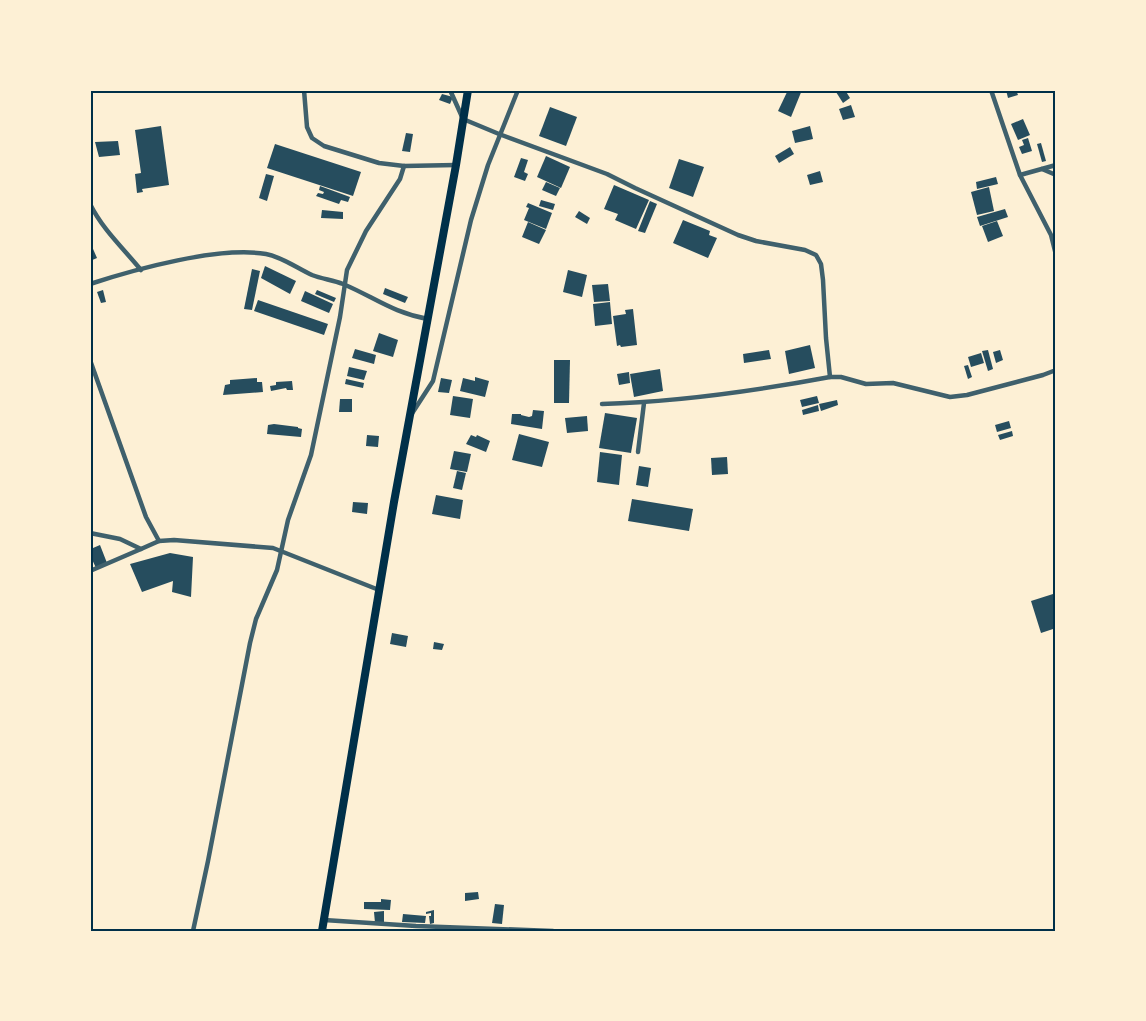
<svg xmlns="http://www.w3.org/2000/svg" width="1146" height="1021" viewBox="0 0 1146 1021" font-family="'Open Sans',sans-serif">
<rect width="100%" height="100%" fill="#fdf0d5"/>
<g fill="#264d5e">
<path d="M788,90h14l-11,27 -13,-6z"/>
<path d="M840,90h5l5,8 -7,5 -7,-11z"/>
<path d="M1006,90h10l2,5 -10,3z"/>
<path d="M442,94l11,3 -3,7 -11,-4z"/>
<path d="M851,105l4,12 -12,3 -4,-11z"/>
<path d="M550,107l27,10 -11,29 -27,-10z"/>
<path d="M1023,119l7,16 -12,5 -7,-16z"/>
<path d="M161,126l8,59 -27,4 1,3 -6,1 -2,-19 6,-1 -6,-43z"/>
<path d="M810,126l3,13 -18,4 -3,-12z"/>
<path d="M406,133l7,1 -3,18 -8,-1z"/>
<path d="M1028,138l4,13 -10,3 -3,-7 5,-2 -2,-5z"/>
<path d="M118,141l2,14 -21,2 -4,-15z"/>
<path d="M1041,143l5,18 -4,1 -5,-18z"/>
<path d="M275,144l86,28 -8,24 -86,-28z"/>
<path d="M790,147l4,7 -15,9 -4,-7z"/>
<path d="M546,156l24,11 -9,21 -24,-11z"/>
<path d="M521,158l7,2 -4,12 4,2 -3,7 -11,-4z"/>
<path d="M679,159l25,8 -11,30 -24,-9z"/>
<path d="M820,171l3,11 -13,3 -3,-10z"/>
<path d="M266,174l8,2 -7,25 -8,-3z"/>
<path d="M996,177l2,7 -21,5 -1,-7z"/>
<path d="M546,182l14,6 -4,8 -14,-6z"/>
<path d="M614,185l35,15 -13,29 -21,-9 3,-6 -14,-5z"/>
<path d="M320,186l30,11 -2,5 -7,-2 -2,4 -23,-8 2,-3 5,1 1,-2 -5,-2z"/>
<path d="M989,187l5,24 -17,4 -6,-23z"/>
<path d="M541,200l14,4 -2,6 -14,-4z"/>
<path d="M650,201l7,3 -12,29 -7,-2z"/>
<path d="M528,203l24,10 -6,16 -22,-9 5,-12 -3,-1z"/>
<path d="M1005,209l3,8 -28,9 -3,-9z"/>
<path d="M322,210l21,2v7l-22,-1z"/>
<path d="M579,211l11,7 -3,6 -12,-7z"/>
<path d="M683,220l27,11 -1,4 8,3 -9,20 -35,-15z"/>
<path d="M997,221l6,15 -15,6 -6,-16z"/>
<path d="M528,222l18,8 -7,14 -17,-7z"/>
<path d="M90,242l7,16 -7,3z"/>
<path d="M265,266l31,15 -6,13 -29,-16z"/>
<path d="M252,269l8,2 -8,39 -8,-1z"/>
<path d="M568,270l19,5 -5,22 -19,-5z"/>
<path d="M608,284l2,17 -16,1 -2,-17z"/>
<path d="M385,288l23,9 -3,6 -22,-9z"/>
<path d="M103,290l3,12 -5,1 -4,-11z"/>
<path d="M317,290l19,8 -2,4 -19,-8z"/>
<path d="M305,291l28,13 -4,9 -28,-12z"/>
<path d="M258,300l70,24 -4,11 -70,-24z"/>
<path d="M610,302l2,22 -17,2 -2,-22z"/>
<path d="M633,309l4,36 -16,2 -1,-2 -3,1 -4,-30 13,-2 -1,-4z"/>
<path d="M379,333l19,7 -5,17 -20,-6z"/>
<path d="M810,345l5,23 -26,6 -4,-23z"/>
<path d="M355,349l21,6 -2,9 -22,-6z"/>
<path d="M769,350l2,9 -27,4 -1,-9z"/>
<path d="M988,350l5,19 -5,2 -6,-20z"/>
<path d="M1000,350l3,10 -7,3 -3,-11z"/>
<path d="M981,353l3,10 -13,4 -3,-10z"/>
<path d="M554,360h16l-1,43h-15z"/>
<path d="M968,365l4,12 -4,2 -4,-13z"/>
<path d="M349,367l18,4 -3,9 -17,-4z"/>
<path d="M660,369l3,22 -29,6 -4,-23z"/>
<path d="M629,372l1,11 -11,2 -2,-11z"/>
<path d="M475,377l14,4 -4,16 -25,-6 3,-13 12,3z"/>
<path d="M257,378v4h5l1,10 -40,3 2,-10 5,-1v-4z"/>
<path d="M441,378l11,2 -3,13 -11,-1z"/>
<path d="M346,379l18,4 -1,5 -18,-4z"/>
<path d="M292,381l1,9h-6l-1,-2 -15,3 -1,-5 6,-1v-3z"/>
<path d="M453,396l20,3 -3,19 -20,-3z"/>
<path d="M817,396l2,7 -17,4 -2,-7z"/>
<path d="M340,399h12v13h-13z"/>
<path d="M837,400l1,5 -17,6 -2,-7z"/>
<path d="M818,405l1,6 -16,4 -1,-5z"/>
<path d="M533,410l11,1 -2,18 -31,-5 1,-10h9v1l8,2 3,-1z"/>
<path d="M605,413l32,5 -6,35 -32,-5z"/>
<path d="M587,416l1,15 -21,2 -2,-15z"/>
<path d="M1009,421l2,7 -14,4 -2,-7z"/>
<path d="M274,424l24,3v1l4,1 -1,8 -34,-3 1,-9z"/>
<path d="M1012,431l1,5 -13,4 -2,-5z"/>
<path d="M519,434l30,8 -7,25 -30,-7z"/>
<path d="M367,435l12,1 -1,11 -12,-1z"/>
<path d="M471,435l5,2 1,-2 13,6 -4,11 -20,-8z"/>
<path d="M454,451l17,3 -4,18 -17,-3z"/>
<path d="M600,452l22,3 -3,30 -22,-3z"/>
<path d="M727,457l1,17 -16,1 -1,-17z"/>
<path d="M639,466l12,2 -3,19 -12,-2z"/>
<path d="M457,471l9,2 -4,17 -9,-2z"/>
<path d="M436,495l27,5 -3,19 -28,-5z"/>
<path d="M632,499l61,10 -4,22 -61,-10z"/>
<path d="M353,502l15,1 -1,11 -15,-2z"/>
<path d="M92,545l1,3 7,-3 7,18 -11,5 -6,-13v-9z"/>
<path d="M170,553l23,4 -2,40 -19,-5 1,-11 -31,11 -12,-28z"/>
<path d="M1053,594l3,9v25l-15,5 -10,-32z"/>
<path d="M392,633l16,3 -2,11 -16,-3z"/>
<path d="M434,642l10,2 -2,6 -9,-1z"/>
<path d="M478,892l1,7 -14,2v-8z"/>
<path d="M381,899l10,1 -1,10 -26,-1v-7h17z"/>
<path d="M495,904l9,1 -2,19 -10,-1z"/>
<path d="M434,910v13l-4,1 -1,-8h2v-3l-5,1v-2z"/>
<path d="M384,911v12h-9l-1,-11z"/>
<path d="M403,914l23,2 -1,7 -23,-1z"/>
</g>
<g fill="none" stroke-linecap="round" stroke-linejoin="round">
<g stroke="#3f606c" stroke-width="4.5">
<path d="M304,90l3,37 5,11 12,8 55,17 25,3 52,-1"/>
<path d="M450,90l13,29 36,15 108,40 28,14 103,47 18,6 49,9 11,5 5,9 2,16 3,58 4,39"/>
<path d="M991,90l29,85 31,60 5,20"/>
<path d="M1042,169l14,6"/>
<path d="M1020,175l36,-10"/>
<path d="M90,204c13,26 33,44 51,66"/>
<path d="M90,284c46,-15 129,-38 176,-30 16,3 31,14 46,21 10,4 21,5 31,9 31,13 50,29 85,35"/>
<path d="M90,360l56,157 13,24"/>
<path d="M602,404c76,-2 153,-13 228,-27h11l25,7 27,-1 57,14 17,-2 76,-20 13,-5"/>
<path d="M411,415l22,-34 38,-161 17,-55 30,-75"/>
<path d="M638,452l6,-49"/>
<path d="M90,533l30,6 21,10 18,-8 15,-1 99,8 106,42"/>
<path d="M90,571l51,-22"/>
<path d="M324,920l92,6 137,5"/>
<path d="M193,931l15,-70 42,-218 6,-24 21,-49 11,-50 23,-65 29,-138 7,-47 19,-39 34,-52 4,-13"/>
</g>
<path stroke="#003049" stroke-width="8" d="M322,931l72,-429 62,-337 12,-75"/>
</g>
<rect width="1146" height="1021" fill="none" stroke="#fdf0d5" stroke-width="183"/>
<rect x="92" y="92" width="962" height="838" fill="none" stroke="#003049" stroke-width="2"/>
</svg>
